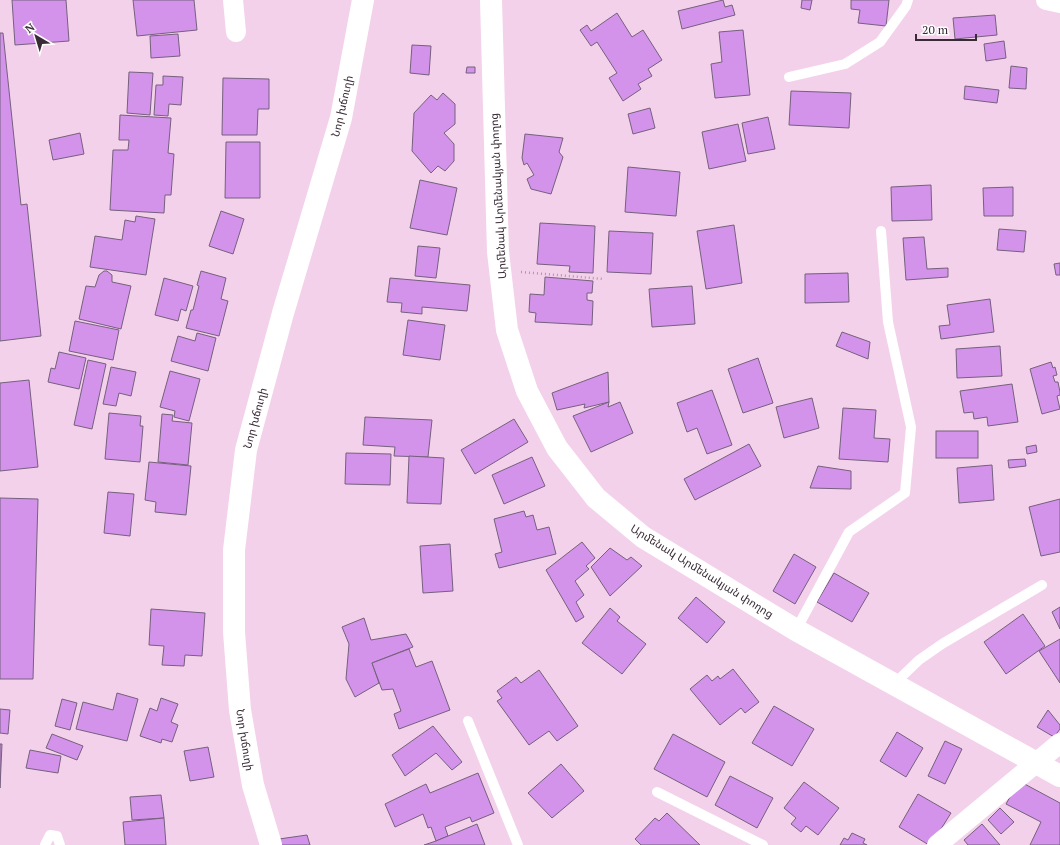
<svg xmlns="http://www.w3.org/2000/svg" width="1060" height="845" viewBox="0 0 1060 845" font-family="'PT Serif','Noto Sans Armenian',serif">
<rect width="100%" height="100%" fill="#f4d1ea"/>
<g fill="#d393eb" stroke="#75607d">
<path d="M12,0h54l3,41 -54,4z"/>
<path d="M133,0h61l3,30 -60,6z"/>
<path d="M723,0l2,7 7,-2 3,10 -53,14 -4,-18z"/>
<path d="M802,0h10l-2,10 -9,-2z"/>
<path d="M851,0h38l-3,26 -28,-3 2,-13 -9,-1z"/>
<path d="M617,13l15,24 11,-7 19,30 -14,9 4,7 -14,8 3,5 -18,12 -14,-23 8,-5 -20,-31 -6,4 -11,-16 7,-5 4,6z"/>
<path d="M995,15l2,20 -42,4 -2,-21z"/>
<path d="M743,30l7,65 -35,3 -4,-34 11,-2 -3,-30z"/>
<path d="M0,33h3l18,172 6,-1 14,132 -41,5z"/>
<path d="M178,34l2,22 -29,2 -1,-22z"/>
<path d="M1004,41l2,17 -20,3 -2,-17z"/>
<path d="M412,45l19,1 -2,29 -19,-2z"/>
<path d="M1011,66l16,2 -1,21 -17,-1z"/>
<path d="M467,67h8v6h-9z"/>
<path d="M129,72l24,1 -3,42 -23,-2z"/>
<path d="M163,76l20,1 -2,28 -12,-1 -1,12 -14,-1 2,-30h7z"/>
<path d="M223,78l46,1v30h-11l-1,26h-35z"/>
<path d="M965,86l34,4 -2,13 -33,-4z"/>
<path d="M791,91l60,2 -2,35 -60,-3z"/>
<path d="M443,93l12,11v20l-11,9 10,11v17l-9,10 -7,-5 -7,7 -19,-22 2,-38 17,-18 6,5z"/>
<path d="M650,108l5,20 -22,6 -5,-20z"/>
<path d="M120,115l51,3 -3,35 6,1 -3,41h-6l-1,18 -54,-3 3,-60h15l1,-10h-10z"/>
<path d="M768,117l7,32 -27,5 -6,-31z"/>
<path d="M738,124l8,37 -37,8 -7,-37z"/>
<path d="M80,133l4,21 -31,6 -4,-20z"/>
<path d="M525,134l38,4 -4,14 4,5 -12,37 -20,-5 -4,-10 7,-4 -7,-12 -3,2 -2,-7z"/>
<path d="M226,142h34v56h-35z"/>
<path d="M628,167l52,5 -4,44 -51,-4z"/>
<path d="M420,180l37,8 -10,47 -37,-7z"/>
<path d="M931,185l1,35 -40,1 -1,-34z"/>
<path d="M1013,187v29h-29l-1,-28z"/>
<path d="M221,211l23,8 -11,35 -24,-8z"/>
<path d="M136,216l19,3 -9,56 -56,-8 5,-31 27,4 3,-20 10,2z"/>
<path d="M540,223l55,3 -2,47 -24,-1 1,-6 -33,-2z"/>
<path d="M734,225l8,58 -36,6 -9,-58z"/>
<path d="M999,229l27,2 -2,21 -27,-2z"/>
<path d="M609,231l44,2 -2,41 -44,-2z"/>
<path d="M924,237l3,32 21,-1v9l-42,3 -3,-42z"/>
<path d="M418,246l22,2 -4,30 -21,-2z"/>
<path d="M1060,263v12h-4l-2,-11z"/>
<path d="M104,271h3l5,4v7l19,4 -10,43 -42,-10 7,-33 9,1 4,-12z"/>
<path d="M201,271l25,7 -5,21 7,2 -9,35 -33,-8 5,-18h2l6,-24 -2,-1z"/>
<path d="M848,273l1,29 -44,1v-29z"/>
<path d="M545,277l48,4 -1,12h-5v7l6,1 -1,24 -57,-3 1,-9 -7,-1 1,-18 14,1z"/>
<path d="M164,278l29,8 -7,25 -5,-2 -3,12 -23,-6z"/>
<path d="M390,278l80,7 -3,26 -45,-4v7l-21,-2 1,-9 -15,-1z"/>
<path d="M692,286l3,38 -43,3 -3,-38z"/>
<path d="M990,299l4,33 -53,7 -2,-13 11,-1 -3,-20z"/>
<path d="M408,320l37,5 -5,35 -37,-5z"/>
<path d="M75,321l44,9 -6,30 -44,-9z"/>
<path d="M842,332l28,10 -2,17 -32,-13z"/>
<path d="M197,333l19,5 -8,33 -37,-10 7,-25 17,5z"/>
<path d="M1000,346l2,30 -45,2 -1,-29z"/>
<path d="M59,352l27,6 -7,31 -31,-7 3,-14 4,1z"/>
<path d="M758,358l15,45 -30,10 -15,-44z"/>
<path d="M88,360l18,4 -14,65 -18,-4z"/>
<path d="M1051,362l2,6 2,-1 2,8 -4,1 2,6h3l2,10v3l-3,1 3,13 -18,5 -12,-45z"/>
<path d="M111,367l25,5 -5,24 -12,-3 -3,13 -13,-2z"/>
<path d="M170,371l30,8 -11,42 -15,-4 1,-6 -15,-4z"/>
<path d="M608,372l1,30 -25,6 1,-4 -28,6 -5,-17z"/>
<path d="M29,380l9,87 -38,4v-88z"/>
<path d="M1012,384l6,38 -30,4 -1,-9 -13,2 -1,-7 -9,1 -4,-22z"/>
<path d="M712,390l20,55 -25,9 -10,-26 -10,4 -10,-29z"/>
<path d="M812,398l7,30 -35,10 -8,-31z"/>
<path d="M609,402l-1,5 12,-5 13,31 -42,19 -18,-36z"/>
<path d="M843,408l33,2 -2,28 16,1 -2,23 -49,-3z"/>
<path d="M109,413l32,3 -1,10h3l-3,36 -35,-3z"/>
<path d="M162,414l11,1 -1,6 20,2 -4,42 -30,-3z"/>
<path d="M365,417l67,3 -4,37 -34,-1 1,-9 -32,-2z"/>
<path d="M514,419l14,23 -53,32 -14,-24z"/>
<rect x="936" y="431" width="42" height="27"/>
<path d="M749,444l12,22 -66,34 -11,-21z"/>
<path d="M1036,445l1,7 -10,2 -1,-7z"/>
<path d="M346,453l45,1 -1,31 -45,-1z"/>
<path d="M409,456l35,2 -3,46 -34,-1z"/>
<path d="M532,457l13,29 -41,18 -12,-29z"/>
<path d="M1025,459l1,7 -17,2 -1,-8z"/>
<path d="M149,462l42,4 -5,49 -31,-3 1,-10 -11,-2z"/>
<path d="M992,465l2,35 -35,3 -2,-35z"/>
<path d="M818,466l33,5v18l-41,-1z"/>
<path d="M108,492l26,2 -4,42 -26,-3z"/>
<path d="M0,498l38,1 -5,180h-33z"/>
<path d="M1060,499v53l-19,4 -12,-49z"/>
<path d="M524,511l2,6 7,-2 4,15 12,-3 7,27 -57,14 -4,-14 7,-2 -8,-33z"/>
<path d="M582,542l13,16 -9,8 3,3 -14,12 9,14 -8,7 8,15 -8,5 -30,-52z"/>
<path d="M450,544l3,47 -30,2 -3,-47z"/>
<path d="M610,548l17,12 4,-3 11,9 -32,30 -19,-29z"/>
<path d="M794,554l22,13 -21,37 -22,-13z"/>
<path d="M834,573l35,20 -17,29 -35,-20z"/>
<path d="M696,597l29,25 -18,21 -29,-25z"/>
<path d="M1060,607v22l-8,-17z"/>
<path d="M610,608l10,9 -3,4 29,23 -24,30 -40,-31z"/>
<path d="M151,609l54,4 -3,43 -17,-1 -1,11 -22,-1 2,-19 -15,-1z"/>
<path d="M1023,614l22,32 -39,28 -22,-32z"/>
<path d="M364,618l7,22 35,-6 7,13 -41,16 7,20 -24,14 -9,-18 3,-35 -7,-17z"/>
<path d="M1060,639v44l-21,-32z"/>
<path d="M409,649l7,18 16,-6 18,49 -51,19 -5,-15 7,-3 -8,-22 -11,1 -10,-27z"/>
<path d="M733,669l26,33 -14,11 -4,-5 -21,17 -30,-36 17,-14 5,6 6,-5 2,3z"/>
<path d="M539,670l39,56 -21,15 -8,-10 -20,14 -32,-44 5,-3 -5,-7 19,-14 5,6z"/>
<path d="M117,693l21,6 -11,42 -51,-12 7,-27 30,8z"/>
<path d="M161,698l17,6 -7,18 7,3 -6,17 -10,-3 -1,4 -21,-7 10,-28 7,3z"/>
<path d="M62,699l15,4 -7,27 -15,-4z"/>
<path d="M774,706l40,23 -22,37 -40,-23z"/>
<path d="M0,709l10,1 -2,24 -8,-1z"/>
<path d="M1048,710l12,15v4l-6,8 -17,-10z"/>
<path d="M433,726l29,36 -10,8 -16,-17 -31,23 -13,-21z"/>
<path d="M897,732l26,16 -17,29 -26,-16z"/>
<path d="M52,734l31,12 -6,14 -31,-12z"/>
<path d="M673,734l52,28 -18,35 -53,-28z"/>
<path d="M945,741l17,8 -17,35 -17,-8z"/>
<path d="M0,744h2l-2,44z"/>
<path d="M208,747l6,30 -24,4 -6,-30z"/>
<path d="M30,750l31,6 -3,17 -32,-5z"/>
<path d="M561,764l23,27 -32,27 -24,-25z"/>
<path d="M478,773l16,40 -22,9 -2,-5 -25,10 3,9 -12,5 -5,-14 -3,1 -5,-14 -28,13 -10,-23 41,-20 4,9z"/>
<path d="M730,776l43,22 -16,30 -42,-23z"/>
<path d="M1019,781l41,22v42h-30l11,-23 -35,-18z"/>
<path d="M804,782l35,26 -21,27 -12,-9 -5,6 -10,-8 5,-6 -12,-10z"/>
<path d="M918,794l33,19 -20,32h-2l-30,-18z"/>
<path d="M161,795l3,23 -32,2 -2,-23z"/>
<path d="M1000,808l14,14 -13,12 -13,-14z"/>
<path d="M667,813l33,32h-59l-6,-6 20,-21 4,3z"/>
<path d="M164,818l2,27h-41l-2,-23z"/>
<path d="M477,824l8,21h-61l12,-4z"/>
<path d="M982,824l18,21h-32l-4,-5z"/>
<path d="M852,833l13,6 -2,4 4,2h-27l4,-7 4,2z"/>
<path d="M307,835l3,10h-30l-1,-6z"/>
</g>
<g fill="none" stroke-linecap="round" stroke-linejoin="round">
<path stroke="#b095a8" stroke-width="2.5" stroke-dasharray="1 3" stroke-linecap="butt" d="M521,272l83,7"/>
<g stroke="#fff" stroke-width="10">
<path d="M789,77l56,-13 35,-22 26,-36 2,-6"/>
<path d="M796,630l53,-98 56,-39 6,-66 -23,-105 -7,-91"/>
<path d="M894,684l25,-24 23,-16 100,-59"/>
<path d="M468,721l50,124"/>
<path d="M657,792l106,53"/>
<path d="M45,845l5,-10 7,1 3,9"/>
</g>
<g stroke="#fff" stroke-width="20">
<path d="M233,0l3,32"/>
<path d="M1046,0l14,3"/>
<path d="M937,845l123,-102"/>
</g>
<g stroke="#fff" stroke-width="22">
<path d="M491,0l7,252 9,78 20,61 30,57 39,50 47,39 153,93 264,146"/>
<path d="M271,845l-18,-60 -13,-75 -6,-78v-82l12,-100 37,-137 58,-195 22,-118"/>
</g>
</g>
<g text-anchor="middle" stroke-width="3" stroke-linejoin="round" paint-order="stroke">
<g font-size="11" fill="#382b35" stroke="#fefefe">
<text transform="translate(342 106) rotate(-77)" y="4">Նոր խճուղի</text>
<text transform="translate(498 196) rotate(-93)" y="4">Արմենակ Արմենակյան փողոց</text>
<text transform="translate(255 418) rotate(-75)" y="4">Նոր խճուղի</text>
<text transform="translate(702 571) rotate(32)" y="4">Արմենակ Արմենակյան փողոց</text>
<text transform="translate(245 740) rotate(81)" y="4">Նոր խճուղի</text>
</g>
</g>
<g transform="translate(36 36) rotate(322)" stroke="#fefefe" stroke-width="3" paint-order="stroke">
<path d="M0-3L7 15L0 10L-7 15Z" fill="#382b35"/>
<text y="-6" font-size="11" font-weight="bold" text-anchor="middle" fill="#382b35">N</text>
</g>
<path d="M916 34v6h60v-6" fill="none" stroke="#382b35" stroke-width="2"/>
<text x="922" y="34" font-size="12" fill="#382b35" stroke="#fefefe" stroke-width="3" paint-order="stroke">20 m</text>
</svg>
